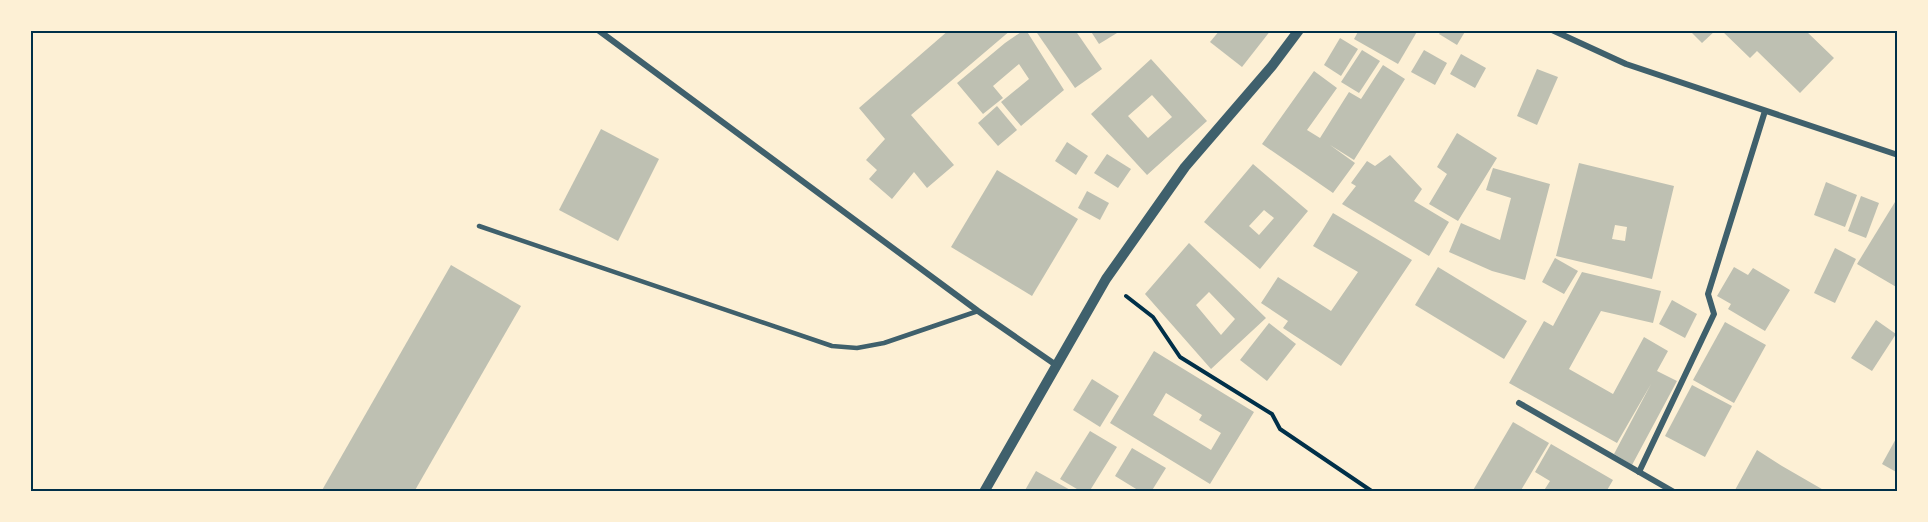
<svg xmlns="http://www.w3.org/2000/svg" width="1928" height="522" viewBox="0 0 1928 522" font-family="Merriweather,serif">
<rect width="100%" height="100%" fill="#fdf0d5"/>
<g fill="#bec0b2" fill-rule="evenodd">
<path d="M949,30h62l-100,85 43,50 -27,23 -13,-16 -22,27 -23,-20 8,-9 -11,-10 19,-21 -26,-31z"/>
<path d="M1024,30h2l38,60 -43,36 -20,-24 28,-23 -10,-15 -26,22 10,12 -20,16 -26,-31 48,-40z"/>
<path d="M1035,30h40l27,39 -27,19z"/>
<path d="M1090,30h25l2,3 -18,11z"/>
<path d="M1220,30h51l-29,37 -32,-25z"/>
<path d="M1359,30h59l-20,34 -44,-25z"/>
<path d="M1442,30h24l-9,15 -18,-11z"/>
<path d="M1689,30h27l-14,13z"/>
<path d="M1721,30h84l29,28 -34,35 -43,-42 -7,7z"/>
<path d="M1340,38l18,11 -17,27 -17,-11z"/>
<path d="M1362,50l18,11 -21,32 -18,-11z"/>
<path d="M1424,50l23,13 -12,22 -24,-13z"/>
<path d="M1461,54l25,14 -11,20 -25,-14z"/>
<path d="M1151,59l56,62 -60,54 -56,-61zM1152,95l20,22 -24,21 -20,-22z"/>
<path d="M1383,65l22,14 -51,81 -24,-15 25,18 -22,30 -71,-49 52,-73 23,17 -30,42 13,8 29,-46 12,7z"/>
<path d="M1537,69l21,8 -21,48 -20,-9z"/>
<path d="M997,106l20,24 -19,16 -20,-23z"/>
<path d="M601,129l58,30 -41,82 -59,-31z"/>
<path d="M1457,133l40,25 -39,63 -29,-17 18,-30 -10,-7z"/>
<path d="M1067,142l21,14 -12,19 -21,-14z"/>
<path d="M1107,154l24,15 -13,19 -24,-15z"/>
<path d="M1390,155l32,34 -8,12 35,21 -20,34 -87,-52 14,-18 -5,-3 16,-22 8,5z"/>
<path d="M1579,163l95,23 -22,93 -96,-23zM1615,225l12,2 -2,14 -13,-2z"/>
<path d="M1253,164l55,47 -48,58 -56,-47zM1264,210l10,8 -15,17 -10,-9z"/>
<path d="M1493,168l57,16 -25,96 -33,-9 -43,-19 12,-29 39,17 11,-42 -25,-8z"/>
<path d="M997,170l81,49 -46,77 -81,-49z"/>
<path d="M1826,182l31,13 -12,32 -31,-12z"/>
<path d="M1087,191l22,12 -9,17 -22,-12z"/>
<path d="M1861,196l18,7 -13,35 -18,-7z"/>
<path d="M1895,202l3,2v84l-41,-24z"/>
<path d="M1333,213l79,47 -71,106 -58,-38 5,-7 -27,-18 17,-26 53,34 27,-39 -45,-26z"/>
<path d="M1189,243l77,75 -55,51 -66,-75zM1209,292l26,27 -14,16 -25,-30z"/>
<path d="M1835,248l21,11 -21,44 -21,-10z"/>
<path d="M1555,258l23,13 -14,23 -22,-12z"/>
<path d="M451,265l70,41 -107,186h-93z"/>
<path d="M1438,267l89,54 -23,38 -89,-54z"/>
<path d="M1734,267l14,8 5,-7 37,22 -25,41 -37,-22 3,-5 -14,-8z"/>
<path d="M1582,272l79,19 -8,32 -52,-12 -32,58 44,25 31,-57 24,14 -11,20 20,10 -45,84 -18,-11 37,-70 -34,59 -108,-60 35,-62 9,5z"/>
<path d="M1672,300l25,14 -12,24 -26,-14z"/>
<path d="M1876,320l20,14 -24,37 -21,-13z"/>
<path d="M1725,322l41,23 -32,58 -41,-23z"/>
<path d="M1269,323l27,21 -29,37 -27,-21z"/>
<path d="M1154,351l100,61 -44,72 -100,-61zM1166,393l36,22 -3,5 22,13 -10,17 -58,-35z"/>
<path d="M1092,379l27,17 -19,31 -27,-17z"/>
<path d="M1692,385l40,21 -27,51 -40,-21z"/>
<path d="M1513,422l36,21 -29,49h-48z"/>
<path d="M1090,431l27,16 -28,45h-7l-22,-13z"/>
<path d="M1898,435v38l-16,-9z"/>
<path d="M1551,444l62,36 -7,12h-63l7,-11 -15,-9z"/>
<path d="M1132,448l34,20 -15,24h-10l-26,-16z"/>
<path d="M1757,450l25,16 45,26h-88l-4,-2z"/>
<path d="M1036,471l38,21h-50z"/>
</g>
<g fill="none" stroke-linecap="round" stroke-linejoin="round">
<path stroke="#003049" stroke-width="4" d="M1126,296l27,21 27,40 92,57 8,15 93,63"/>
<path stroke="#3f606c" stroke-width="4.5" d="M479,226l353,120 25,2 27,-5 94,-32"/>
<g stroke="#3f606c" stroke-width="6">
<path d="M598,30l380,281 78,54"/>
<path d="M1552,30l74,34 272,91"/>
<path d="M1519,403l155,89"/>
<path d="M1639,472l75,-158 -6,-20 57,-183"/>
</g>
<path stroke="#3f606c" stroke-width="10" d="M984,492l122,-213 79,-112 87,-101 27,-36"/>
</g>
<rect width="1928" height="522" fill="none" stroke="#fdf0d5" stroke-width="63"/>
<rect x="32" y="32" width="1864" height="458" fill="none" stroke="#003049" stroke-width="2"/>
</svg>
